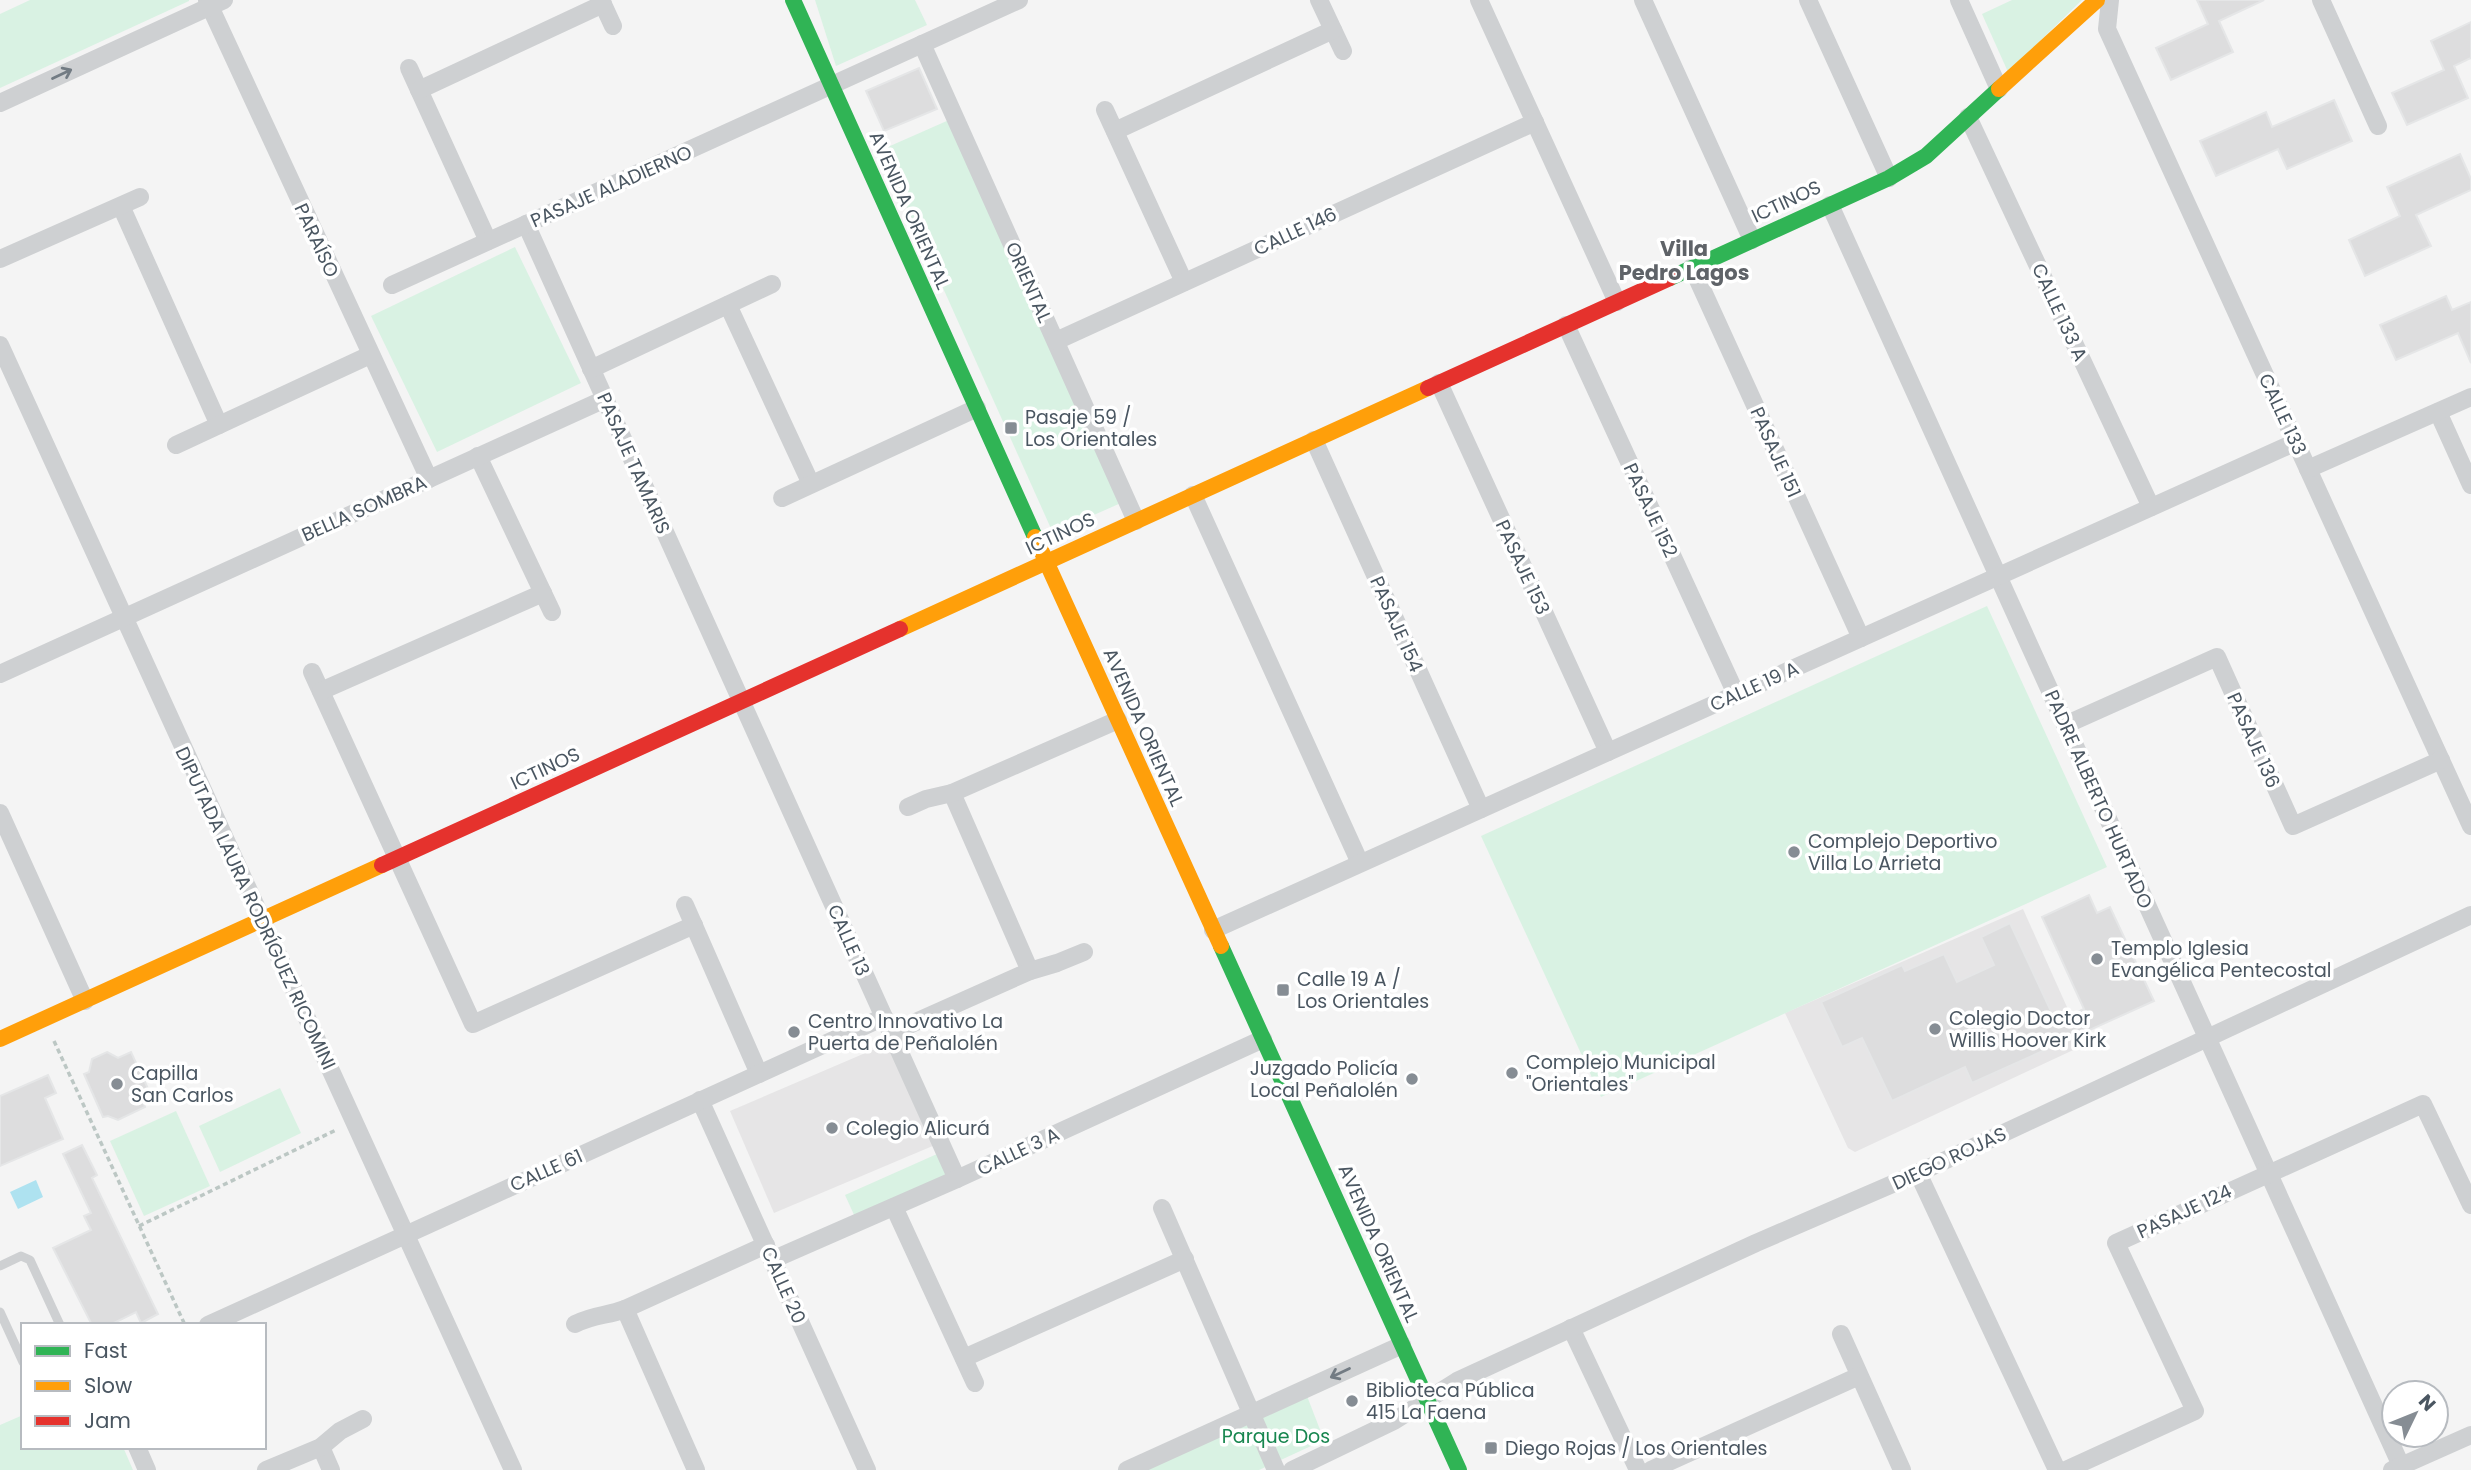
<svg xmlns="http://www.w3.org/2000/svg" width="2471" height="1470" viewBox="0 0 2471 1470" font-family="Poppins,sans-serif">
<rect width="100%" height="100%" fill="#f4f4f4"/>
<g fill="#e6e5e6">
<path d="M2023,909l61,136 -229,107 -7,-4 -63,-135z"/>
<path d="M891,1042l44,103 -161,68 -44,-102z"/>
</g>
<g fill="#d9f2e3">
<path d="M30,0h159v1l-189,87v-74z"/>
<path d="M815,0h100l12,25 -91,41z"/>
<path d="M2012,0h70l-74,72 -26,-58z"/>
<path d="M949,120l172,383 -68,30 -172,-383z"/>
<path d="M515,247l66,136 -144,69 -66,-136z"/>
<path d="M1987,606l120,261 -506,230 -120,-261z"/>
<path d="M280,1088l21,45 -81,39 -21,-46z"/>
<path d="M176,1111l34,75 -66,30 -34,-75z"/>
<path d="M937,1154l10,22 -92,41 -10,-22z"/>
<path d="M1307,1396l17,44 -65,30h-114z"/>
<path d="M23,1415v32h100l10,23h-133v-45z"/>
</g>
<path fill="#aee2f0" d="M36,1180l7,17 -25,12 -8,-17z"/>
<g fill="#ddddde" stroke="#e5e6e7" stroke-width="2">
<path d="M2197,0h67l-45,21 14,31 -62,28 -15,-32 52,-24z"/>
<path d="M2471,22v36l-17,8 14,32 -61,27 -15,-32 52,-23 -13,-29z"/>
<path d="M919,68l18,41 -53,22 -18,-40z"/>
<path d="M2334,100l18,41 -65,28 -9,-20 -62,27 -16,-35 66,-29 6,15z"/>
<path d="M2460,154l11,25v11l-55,25 15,31 -66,30 -16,-36 51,-24 -13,-29z"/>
<path d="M2446,296l6,14 19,-8v61l-13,-30 -62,27 -16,-35z"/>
<path d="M2089,895l8,18 13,-6 44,94 -182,82 -7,-16 -73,34 -30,-63 -20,9 -21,-45 81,-37 3,6 39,-17 13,28 37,-17 -13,-28 29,-14 46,99 28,-13 -42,-92z"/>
<path d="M107,1052l11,6 13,-6 20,43 -8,4 2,8 -27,13 -10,-4 -5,1 -19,-43 5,-2 3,-13z"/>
<path d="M48,1075l8,18 -11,5 18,41 -63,27v-70z"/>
<path d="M82,1145l15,30 -5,3 66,136 -17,9 -5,-11 -26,13h-18l-39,-77 38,-18 -7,-14 7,-3 -28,-59z"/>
</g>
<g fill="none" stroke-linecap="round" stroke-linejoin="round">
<g stroke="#bcc7c4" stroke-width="3.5" stroke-dasharray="5 3.5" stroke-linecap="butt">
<path d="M54,1041l131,284"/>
<path d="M139,1226l197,-96"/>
</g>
<g stroke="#ced0d2" stroke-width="9">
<path d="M0,1266l21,-10 9,4 30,65"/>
<path d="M0,1312l23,50"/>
</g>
<g stroke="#ced0d2" stroke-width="18">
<path d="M207,0l222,479"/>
<path d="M601,0l12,26"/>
<path d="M1319,0l24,51"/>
<path d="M1479,0l138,302"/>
<path d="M1643,0l109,240"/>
<path d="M1808,0l81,178"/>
<path d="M1959,0l40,89"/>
<path d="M2110,0l-3,29 364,797"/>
<path d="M2321,0l57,126"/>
<path d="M922,44l214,477"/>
<path d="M409,68l79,173"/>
<path d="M419,90l184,-86"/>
<path d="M0,103l224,-103"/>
<path d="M1105,110l79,172"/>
<path d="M1968,117l183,390"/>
<path d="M1115,131l218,-101"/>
<path d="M1830,205l573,1265"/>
<path d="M121,206l98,219"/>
<path d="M526,224l431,955"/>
<path d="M0,259l140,-62"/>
<path d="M1692,267l169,371"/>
<path d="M392,285l627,-285"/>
<path d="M728,305l83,179"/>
<path d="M1566,325l170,369"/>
<path d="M1056,341l479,-219"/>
<path d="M0,345l513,1125"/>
<path d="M591,369l181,-85"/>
<path d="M1439,383l169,369"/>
<path d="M2438,412l33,73"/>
<path d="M1314,440l167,369"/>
<path d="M176,445l194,-90"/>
<path d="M478,456l74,156"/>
<path d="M2308,469l163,-72"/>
<path d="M1193,495l167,368"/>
<path d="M782,498l195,-90"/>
<path d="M312,672l161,352 221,-99"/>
<path d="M0,674l605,-275"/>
<path d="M321,691l222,-98"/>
<path d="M2065,725l152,-68 76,169 148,-66"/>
<path d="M952,793l78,178"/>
<path d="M908,807l18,-8 26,-6 166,-73"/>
<path d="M0,813l85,188"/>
<path d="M685,905l74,169"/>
<path d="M1213,930l1083,-488"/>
<path d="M891,1033l139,-62 27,-8 27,-11"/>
<path d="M700,1100l167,370"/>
<path d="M1918,1173l139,297"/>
<path d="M894,1207l81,176"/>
<path d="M1162,1208l114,262"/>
<path d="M772,1260l185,-81 306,-140"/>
<path d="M625,1309l71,161"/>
<path d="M575,1324c20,-10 32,-8 50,-15l141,-64"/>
<path d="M208,1325l676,-308"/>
<path d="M1571,1328l67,142"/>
<path d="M1841,1334l61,136"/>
<path d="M964,1358l221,-99"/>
<path d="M137,1447l10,23"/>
<path d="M321,1447l10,23"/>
<path d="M266,1470l55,-23 19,-16 23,-12"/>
<path d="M1127,1470l275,-125"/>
<path d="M1292,1470l102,-49 63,-40 299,-138 162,-70 553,-258"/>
<path d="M1651,1470l208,-94"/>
<path d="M2066,1470l129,-59 -79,-168 307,-139 48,101"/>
<path d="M2392,1470l79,-35"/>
</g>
<g stroke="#30b455" stroke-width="16">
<path d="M793,0l242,537"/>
<path d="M1670,278l219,-100 37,-22 73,-67"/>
<path d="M1221,946l238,524"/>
</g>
<g stroke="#ff9f0a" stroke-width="16">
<path d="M1999,89l98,-89"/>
<path d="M1035,537l186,409"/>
<path d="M900,629l528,-241"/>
<path d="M0,1039l382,-174"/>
</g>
<g stroke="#e5322d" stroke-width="16">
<path d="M1428,388l242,-110"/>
<path d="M382,865l518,-236"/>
</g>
</g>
<defs><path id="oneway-shaft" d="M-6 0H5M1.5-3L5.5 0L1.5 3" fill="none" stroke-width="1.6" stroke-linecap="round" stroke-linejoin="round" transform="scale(1.75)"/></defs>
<g stroke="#727b83">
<use href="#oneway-shaft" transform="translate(62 74) rotate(-25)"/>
<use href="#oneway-shaft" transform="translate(1340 1373) rotate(155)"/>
</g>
<g fill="#868d94" stroke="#fff" stroke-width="2.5">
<rect x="1004" y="421" width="14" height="14" rx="3.5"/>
<circle cx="1794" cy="852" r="7"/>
<circle cx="2097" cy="959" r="7"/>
<rect x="1276" y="983" width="14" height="14" rx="3.5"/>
<circle cx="1935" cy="1029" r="7"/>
<circle cx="794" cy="1032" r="7"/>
<circle cx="1512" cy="1073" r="7"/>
<circle cx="1412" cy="1079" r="7"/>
<circle cx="117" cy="1084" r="7"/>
<circle cx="832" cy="1128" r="7"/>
<circle cx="1352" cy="1401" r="7"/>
<rect x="1484" y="1441" width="14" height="14" rx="3.5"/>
</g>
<g text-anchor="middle" stroke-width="7" stroke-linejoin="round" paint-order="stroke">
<g font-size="19" fill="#4a5661" stroke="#fff">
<text transform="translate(611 186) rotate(-24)" y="7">PASAJE ALADIERNO</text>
<text transform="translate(1786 201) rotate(-25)" y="7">ICTINOS</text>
<text transform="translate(910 210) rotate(66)" y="7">AVENIDA ORIENTAL</text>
<text transform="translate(1295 231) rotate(-25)" y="7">CALLE 146</text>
<text transform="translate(317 240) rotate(65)" y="7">PARAÍSO</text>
<text transform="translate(1029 282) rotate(66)" y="7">ORIENTAL</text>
<text transform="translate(2060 312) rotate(65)" y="7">CALLE 133 A</text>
<text transform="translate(2283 414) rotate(65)" y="7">CALLE 133</text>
<text transform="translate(1776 452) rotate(66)" y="7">PASAJE 151</text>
<text transform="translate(634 463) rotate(66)" y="7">PASAJE TAMARIS</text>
<text transform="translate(364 508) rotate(-24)" y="7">BELLA SOMBRA</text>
<text transform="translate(1651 510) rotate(65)" y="7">PASAJE 152</text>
<text transform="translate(1060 533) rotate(-25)" y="7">ICTINOS</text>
<text transform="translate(1523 567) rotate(65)" y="7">PASAJE 153</text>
<text transform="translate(1397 624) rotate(66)" y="7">PASAJE 154</text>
<text transform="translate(1754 686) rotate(-24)" y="7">CALLE 19 A</text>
<text transform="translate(1144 727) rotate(66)" y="7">AVENIDA ORIENTAL</text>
<text transform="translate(2254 740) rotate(66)" y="7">PASAJE 136</text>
<text transform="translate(545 768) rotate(-25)" y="7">ICTINOS</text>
<text transform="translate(2099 799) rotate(66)" y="7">PADRE ALBERTO HURTADO</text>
<text transform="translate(256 908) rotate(65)" y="7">DIPUTADA LAURA RODRÍGUEZ RICOMINI</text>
<text transform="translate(849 940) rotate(66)" y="7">CALLE 13</text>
<text transform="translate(1018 1151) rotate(-25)" y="7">CALLE 3 A</text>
<text transform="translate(1949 1158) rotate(-25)" y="7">DIEGO ROJAS</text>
<text transform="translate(546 1170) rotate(-24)" y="7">CALLE 61</text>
<text transform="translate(2184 1211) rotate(-25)" y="7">PASAJE 124</text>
<text transform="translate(1379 1243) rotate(66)" y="7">AVENIDA ORIENTAL</text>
<text transform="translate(784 1285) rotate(66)" y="7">CALLE 20</text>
</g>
<g font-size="19" fill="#4a5661" stroke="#fff" text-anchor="start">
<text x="1025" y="424">Pasaje 59 /<tspan x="1025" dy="22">Los Orientales</tspan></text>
<text x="1808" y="848">Complejo Deportivo<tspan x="1808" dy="22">Villa Lo Arrieta</tspan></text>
<text x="2111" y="955">Templo Iglesia<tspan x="2111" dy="22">Evangélica Pentecostal</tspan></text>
<text x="1297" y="986">Calle 19 A /<tspan x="1297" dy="22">Los Orientales</tspan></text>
<text x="1949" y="1025">Colegio Doctor<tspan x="1949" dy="22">Willis Hoover Kirk</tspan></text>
<text x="808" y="1028">Centro Innovativo La<tspan x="808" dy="22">Puerta de Peñalolén</tspan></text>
<text x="1526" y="1069">Complejo Municipal<tspan x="1526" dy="22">"Orientales"</tspan></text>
<text x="1398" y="1075" text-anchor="end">Juzgado Policía<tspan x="1398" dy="22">Local Peñalolén</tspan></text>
<text x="131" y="1080">Capilla<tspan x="131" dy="22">San Carlos</tspan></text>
<text x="846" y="1135">Colegio Alicurá</text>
<text x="1366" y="1397">Biblioteca Pública<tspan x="1366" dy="22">415 La Faena</tspan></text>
<text x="1505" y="1455">Diego Rojas / Los Orientales</text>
</g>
<g font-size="19" fill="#17864f" stroke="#fff">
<text x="1276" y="1443">Parque Dos</text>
</g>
<g font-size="21" font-weight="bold" fill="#5f6368" stroke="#fff">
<text x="1684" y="256">Villa<tspan x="1684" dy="24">Pedro Lagos</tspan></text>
</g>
</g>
<rect x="21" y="1323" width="245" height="126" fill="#ffffff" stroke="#b7bbc0" stroke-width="2"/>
<rect x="35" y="1346" width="35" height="10" fill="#30b455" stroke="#b7bbc0" stroke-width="2"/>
<text x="84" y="1358" font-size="21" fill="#4a5661">Fast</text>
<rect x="35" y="1381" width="35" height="10" fill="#ff9f0a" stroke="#b7bbc0" stroke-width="2"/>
<text x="84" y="1393" font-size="21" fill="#4a5661">Slow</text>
<rect x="35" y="1416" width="35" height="10" fill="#e5322d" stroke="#b7bbc0" stroke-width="2"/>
<text x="84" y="1428" font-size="21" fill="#4a5661">Jam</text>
<g transform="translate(2415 1414) rotate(47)"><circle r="33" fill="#ffffff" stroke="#b7bbc0" stroke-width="2"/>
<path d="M0-5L12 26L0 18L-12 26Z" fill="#868d94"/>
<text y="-10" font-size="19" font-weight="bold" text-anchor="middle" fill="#4a5661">N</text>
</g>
</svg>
